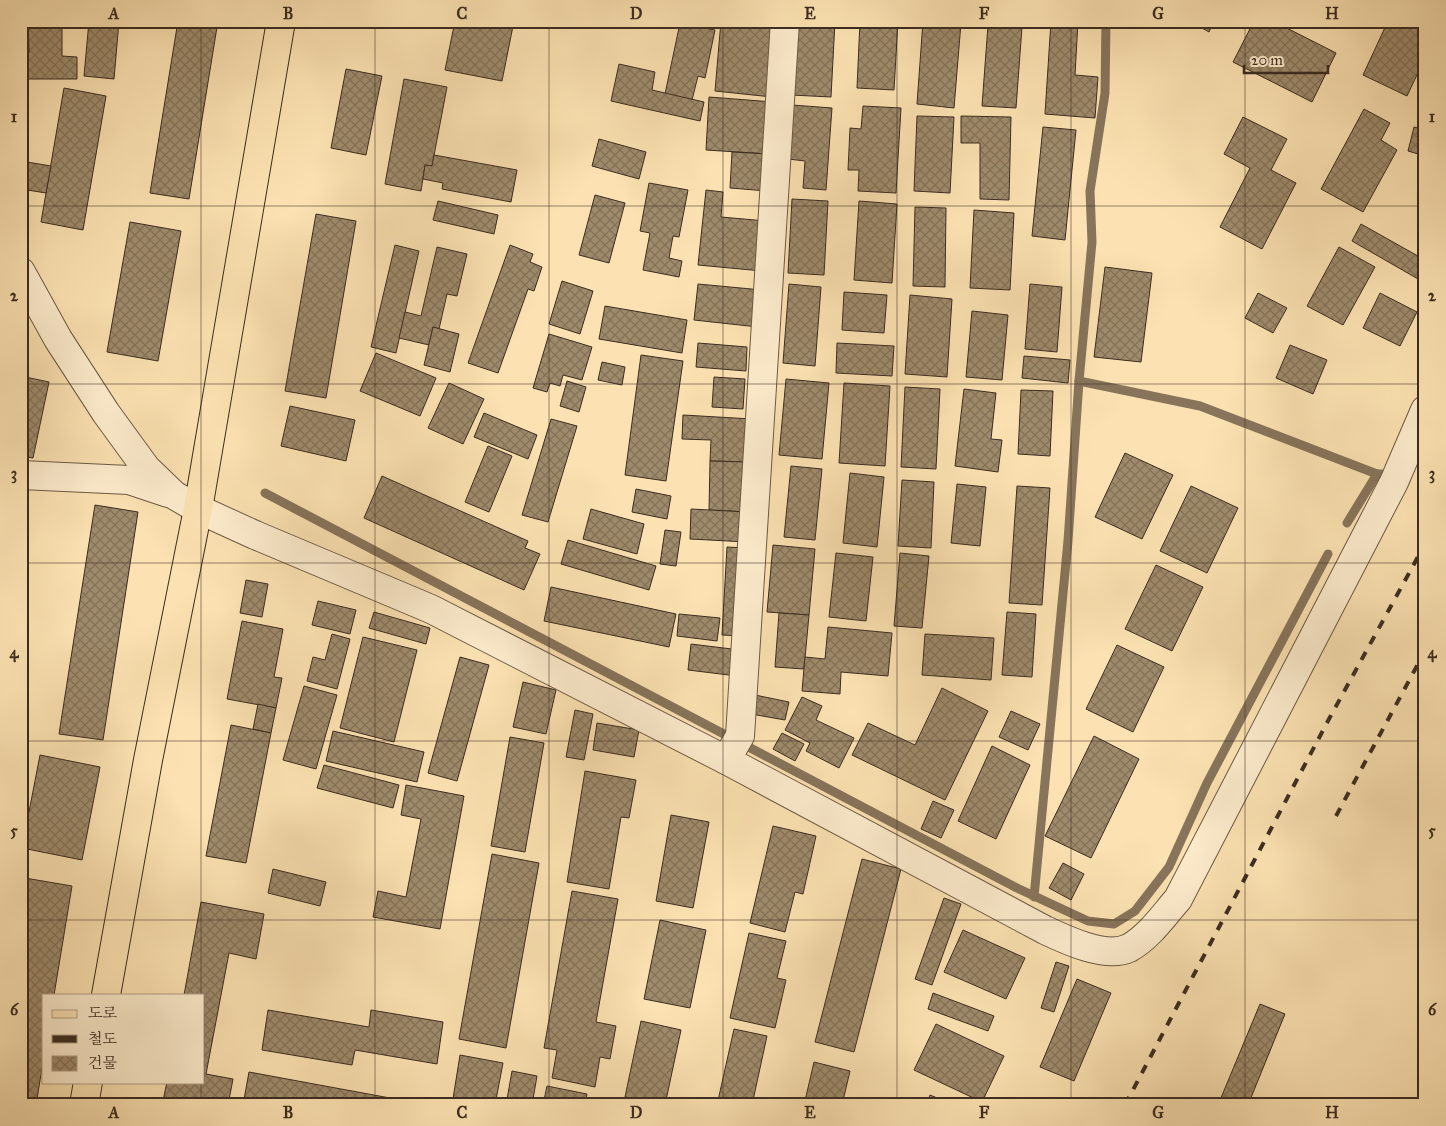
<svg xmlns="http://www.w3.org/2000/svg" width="1446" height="1126" viewBox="0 0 1446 1126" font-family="'IM FELL Great Primer','Noto Serif KR',serif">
<defs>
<pattern id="building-cross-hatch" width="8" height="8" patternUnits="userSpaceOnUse" patternTransform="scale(1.25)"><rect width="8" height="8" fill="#9f8b6c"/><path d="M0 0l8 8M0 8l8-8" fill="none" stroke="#837258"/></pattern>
</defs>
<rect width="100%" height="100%" fill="#fce2b2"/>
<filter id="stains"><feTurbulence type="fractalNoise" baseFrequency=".004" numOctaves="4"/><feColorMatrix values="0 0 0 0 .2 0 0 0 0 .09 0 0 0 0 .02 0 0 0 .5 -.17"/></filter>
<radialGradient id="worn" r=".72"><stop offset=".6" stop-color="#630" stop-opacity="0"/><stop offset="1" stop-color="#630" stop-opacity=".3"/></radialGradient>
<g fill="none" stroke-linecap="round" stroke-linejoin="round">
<g stroke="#87745b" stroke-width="9">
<path d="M1106,21l-1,72 -15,98 2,51 -13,139 121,25 177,68"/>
<path d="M265,493l752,395 71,33 26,3 21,-13 34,-44 38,-84 121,-229"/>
<path d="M1347,523l30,-49h5"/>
<path d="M1034,897l34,-356 11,-160"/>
</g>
</g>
<g fill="url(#building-cross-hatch)" stroke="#3b2c21">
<path d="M28,21h34v35l15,1v22h-56v-26h8z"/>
<path d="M89,21h30l-5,58 -30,-3z"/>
<path d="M178,21h40l-29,178 -39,-6z"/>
<path d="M455,21h59l-12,60 -57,-11z"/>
<path d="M696,21h18l-1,3z"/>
<path d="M721,21l57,6 -6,70 -57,-6z"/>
<path d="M795,21h40l-4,76 -40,-2z"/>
<path d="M860,21h38l-4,69 -37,-2z"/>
<path d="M923,21l38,2 -7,85 -37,-4z"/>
<path d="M1051,21h27l-3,54 23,2 -3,41 -50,-4z"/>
<path d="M1190,21h24l-5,11z"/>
<path d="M1254,21h19l63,32 -24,49 -79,-40z"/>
<path d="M1388,21h37v37l-18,38 -44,-21z"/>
<path d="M680,23l35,7 -10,48 -7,-2 -6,24 -27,-6z"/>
<path d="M988,25l34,2 -6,81 -34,-2z"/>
<path d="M619,64l36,8 -3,18 52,12 -4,19 -89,-20z"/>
<path d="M346,69l36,7 -16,79 -35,-7z"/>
<path d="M404,79l43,8 -15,79 -7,-1 -4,26 -36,-7z"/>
<path d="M64,88l42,8 -23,134 -42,-8z"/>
<path d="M709,97l64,5 -4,52 -63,-4z"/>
<path d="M792,105l40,3 -6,82 -23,-2 2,-27 -17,-2z"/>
<path d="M863,106l38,2 -5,85 -38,-2 1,-21h-11l2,-42 11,1z"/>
<path d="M1364,109l26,14 -9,17 16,10 -34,62 -42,-23z"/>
<path d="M917,116l37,1 -4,76 -36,-2z"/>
<path d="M961,116l50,1 -2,83 -29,-1v-56h-19z"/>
<path d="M1243,117l44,22 -16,31 25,13 -34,66 -42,-22 30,-59 -26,-14z"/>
<path d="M1043,127l33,3 -11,110 -33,-4z"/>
<path d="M1414,127l11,3v26l-17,-5z"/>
<path d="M599,139l47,13 -7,27 -47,-13z"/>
<path d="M732,152l37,2 -2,37 -37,-3z"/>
<path d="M434,155l83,15 -6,32 -69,-13 1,-6 -20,-4 2,-14 7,1z"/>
<path d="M21,161l30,5 -5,27 -25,-4z"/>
<path d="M649,183l39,7 -9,47 -6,-1 -4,22 13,3 -3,16 -36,-7 7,-37 -10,-2z"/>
<path d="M706,190l17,2 -2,25 45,4 -4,50 -64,-6z"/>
<path d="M595,195l30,8 -16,60 -30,-8z"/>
<path d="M792,199l36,2 -4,74 -36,-2z"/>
<path d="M438,201l60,14 -4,19 -61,-14z"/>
<path d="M859,201l38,3 -5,79 -38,-3z"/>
<path d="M915,207l31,1 -1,79 -32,-1z"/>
<path d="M974,210l40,3 -4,77 -40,-2z"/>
<path d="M316,214l40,7 -30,177 -41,-7z"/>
<path d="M130,222l51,9 -23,130 -51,-9z"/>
<path d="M1361,224l64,36v23l-73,-42z"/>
<path d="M395,245l24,6 -23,102 -25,-6z"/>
<path d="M510,245l23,9 -3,8 12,5 -8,24 -6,-2 -30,84 -30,-10z"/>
<path d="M437,247l30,7 -10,42 -10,-2 -8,35 -6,-2 -4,18 -30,-7 6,-26 16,4z"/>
<path d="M1339,247l36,20 -32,58 -36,-19z"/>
<path d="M1105,267l47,6 -11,89 -47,-5z"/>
<path d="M562,281l31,10 -13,43 -31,-10z"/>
<path d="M698,284l64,6 -4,37 -64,-7z"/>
<path d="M789,284l32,3 -6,79 -32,-3z"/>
<path d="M1030,284l32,3 -5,65 -32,-3z"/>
<path d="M844,292l43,3 -3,38 -42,-3z"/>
<path d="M1258,293l29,15 -14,25 -28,-15z"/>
<path d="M1380,293l37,19 -17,34 -37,-18z"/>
<path d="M910,295l42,4 -5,78 -42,-3z"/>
<path d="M605,306l82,14 -5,33 -83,-14z"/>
<path d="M972,311l36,4 -6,65 -36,-3z"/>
<path d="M433,327l26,7 -9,38 -26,-7z"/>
<path d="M549,334l43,13 -10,33 -19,-5 -3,11 -10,-3 -3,9 -14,-4z"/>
<path d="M698,343l49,4 -1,24 -50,-4z"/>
<path d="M837,343l57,3 -2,30 -56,-3z"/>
<path d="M1290,345l37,15 -14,34 -37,-16z"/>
<path d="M376,353l60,25 -16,38 -60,-25z"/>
<path d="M641,355l42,6 -17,120 -41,-6z"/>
<path d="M1024,356l46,4 -2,23 -46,-5z"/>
<path d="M602,362l23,5 -3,18 -24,-5z"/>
<path d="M21,376l28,6 -16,76 -12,-2z"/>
<path d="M714,377l31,2 -2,30 -31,-2z"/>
<path d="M786,379l43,4 -7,76 -43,-4z"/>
<path d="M567,381l19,6 -7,25 -19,-6z"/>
<path d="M449,383l35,16 -21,45 -35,-16z"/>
<path d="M844,383l46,3 -5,80 -46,-3z"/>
<path d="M905,387l35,2 -4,80 -35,-2z"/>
<path d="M964,389l32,4 -5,46 11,1 -4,32 -43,-6z"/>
<path d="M1021,390l32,1 -3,65 -32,-2z"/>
<path d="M290,406l65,14 -9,41 -65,-15z"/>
<path d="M484,413l53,22 -9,24 -54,-22z"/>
<path d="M683,415l69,4 -2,43 -40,-1 1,-21 -29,-1z"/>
<path d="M551,419l26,7 -29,96 -26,-7z"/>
<path d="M488,446l24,10 -23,56 -24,-10z"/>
<path d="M1125,453l48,22 -31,64 -47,-22z"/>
<path d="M710,461l40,1 -2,50 -39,-2z"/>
<path d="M791,466l31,3 -7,71 -31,-3z"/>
<path d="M850,473l34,4 -7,70 -34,-4z"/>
<path d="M382,476l146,65 -3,7 15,6 -16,36 -160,-72z"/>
<path d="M902,480l32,2 -3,66 -33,-2z"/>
<path d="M957,484l29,3 -6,59 -29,-3z"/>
<path d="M1017,486l33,2 -8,117 -33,-2z"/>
<path d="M1191,486l47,22 -31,65 -47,-22z"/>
<path d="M636,489l35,7 -4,23 -35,-7z"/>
<path d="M95,505l43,7 -35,228 -44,-6z"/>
<path d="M591,509l53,15 -7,30 -54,-15z"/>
<path d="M691,509l57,3 -1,30 -57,-3z"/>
<path d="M665,530l16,2 -5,34 -16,-2z"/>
<path d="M568,540l88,26 -7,24 -88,-26z"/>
<path d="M773,545l42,4 -6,66 -42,-3z"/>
<path d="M727,547l19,1 -4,88 -20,-1z"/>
<path d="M836,553l37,4 -7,64 -37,-4z"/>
<path d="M900,553l29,3 -7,72 -28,-2z"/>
<path d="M1156,565l47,22 -31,64 -47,-22z"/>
<path d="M246,580l22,4 -6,33 -22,-4z"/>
<path d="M551,587l125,27 -7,33 -125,-26z"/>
<path d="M318,601l38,9 -6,24 -38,-9z"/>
<path d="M374,612l56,16 -4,16 -57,-16z"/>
<path d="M1007,612l29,2 -4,63 -30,-2z"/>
<path d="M779,613l30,2 -5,54 -29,-2z"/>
<path d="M679,614l41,4 -3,23 -40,-5z"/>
<path d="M242,621l41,8 -9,48 8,1 -6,30 -49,-9z"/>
<path d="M828,627l64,6 -4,43 -47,-4 -1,22 -38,-3 3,-34 20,2z"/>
<path d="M332,634l18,5 -13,50 -30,-8 6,-24 12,3z"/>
<path d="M925,634l69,4 -3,42 -69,-5z"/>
<path d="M363,637l54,13 -23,92 -54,-14z"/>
<path d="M691,644l49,6 -3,26 -49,-6z"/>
<path d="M1117,645l47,22 -31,65 -47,-23z"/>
<path d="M460,657l29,8 -32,116 -29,-8z"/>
<path d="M523,682l33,8 -10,44 -33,-7z"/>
<path d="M304,686l33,9 -21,74 -33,-9z"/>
<path d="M942,688l46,23 -43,89 -93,-45 16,-32 47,22z"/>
<path d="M755,695l34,7 -4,18 -34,-6z"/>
<path d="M802,697l20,9 -6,14 38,18 -15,30 -33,-17 4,-8 -25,-13z"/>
<path d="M258,704l18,4 -5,25 -18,-4z"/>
<path d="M575,710l18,4 -9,46 -18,-3z"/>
<path d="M1011,711l29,13 -12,26 -29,-13z"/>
<path d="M597,723l42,7 -5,27 -41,-7z"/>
<path d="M231,725l40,8 -25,130 -40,-7z"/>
<path d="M333,731l91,21 -7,30 -91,-21z"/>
<path d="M782,733l22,11 -9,17 -22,-12z"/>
<path d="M1094,736l45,23 -48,99 -46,-22z"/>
<path d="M510,737l34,6 -19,109 -34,-6z"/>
<path d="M992,746l38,19 -34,74 -38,-18z"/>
<path d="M40,755l60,12 -18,93 -60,-12z"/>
<path d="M324,765l75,20 -6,23 -76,-20z"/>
<path d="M585,771l51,9 -7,38 -8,-1 -12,72 -42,-7z"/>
<path d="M406,785l58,11 -24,133 -67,-12 5,-26 28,6 15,-78 -20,-4z"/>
<path d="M933,801l21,9 -13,28 -20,-9z"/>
<path d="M671,815l38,7 -16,86 -37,-7z"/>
<path d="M773,826l43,10 -13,58 -8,-2 -10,40 -35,-9z"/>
<path d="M492,854l47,9 -33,185 -47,-9z"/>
<path d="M862,859l39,10 -47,183 -39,-10z"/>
<path d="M1063,863l21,11 -13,26 -22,-12z"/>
<path d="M273,869l53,13 -6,24 -52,-13z"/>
<path d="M25,878l47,8 -18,109h-10v61l-8,49 -15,-1v-203z"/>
<path d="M572,891l46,8 -22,123 20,4 -6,33 -10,-2 -5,30 -43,-9 5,-28 -13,-2z"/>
<path d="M944,898l17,6 -29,81 -17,-6z"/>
<path d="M201,902l63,12 -8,45 -27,-6 -23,121 27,5 -5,26h-66l5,-23h37v-87h-20z"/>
<path d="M660,920l46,10 -16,78 -46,-9z"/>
<path d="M963,930l62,28 -19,41 -62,-27z"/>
<path d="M749,933l37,8 -9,37 9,2 -11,48 -45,-10z"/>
<path d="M1056,962l13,4 -15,46 -13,-4z"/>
<path d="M1077,979l34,14 -37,88 -34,-14z"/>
<path d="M933,993l61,23 -6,15 -60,-22z"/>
<path d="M1260,1004l25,10 -37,91h-30z"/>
<path d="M268,1010l101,17 2,-17 72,12 -6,42 -82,-14 -3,15 -90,-15z"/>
<path d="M641,1021l40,9 -16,75 -40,-8z"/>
<path d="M936,1024l68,32 -22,46 -68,-32z"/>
<path d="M734,1029l33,7 -15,69h-35z"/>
<path d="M460,1055l43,8 -8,42 -11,-2v2h-32z"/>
<path d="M814,1062l36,9 -8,34h-38z"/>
<path d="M512,1071l25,5 -5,29h-26z"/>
<path d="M249,1072l179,33h-185z"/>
<path d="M547,1086l40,8 -2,11h-42z"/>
<path d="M930,1095l24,10h-28z"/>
</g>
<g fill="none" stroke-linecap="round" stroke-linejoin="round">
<defs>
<g id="minor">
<path d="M21,272l37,67 48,74 40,55 28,27 24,14 57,26 176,74 295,151 319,170c21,10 61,29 84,18 20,-11 35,-33 49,-49l216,-417 31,-72"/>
<path d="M21,475l108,5 39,13"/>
<path d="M726,760l14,-24 45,-715"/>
</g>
<g id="major">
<path d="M106,995l42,-235 50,-251 83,-488"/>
<path d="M84,1105l4,-23"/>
</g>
</defs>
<use href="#minor" stroke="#6b5a45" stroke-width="30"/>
<use href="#major" stroke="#3b2c21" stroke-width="30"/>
<use href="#minor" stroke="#fdeccd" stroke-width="28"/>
<use href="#major" stroke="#fce2b2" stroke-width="28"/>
<g stroke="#3b2c21" stroke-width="4" stroke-dasharray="9 9" stroke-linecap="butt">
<path d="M1336,816l89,-165"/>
<path d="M1125,1105l204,-386 96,-175"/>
</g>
</g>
<path fill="none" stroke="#3b2c21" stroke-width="1" stroke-opacity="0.55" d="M201,21v974M375,21v1084M549,21v1084M723,21v1084M897,21v1084M1071,21v1084M1245,21v1084M21,206h1404M21,384h1404M21,563h1404M21,741h1404M21,920h1404M201,1082v23"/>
<rect width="1446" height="1126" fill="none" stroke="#fce2b2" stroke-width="55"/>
<rect x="42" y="994" width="162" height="90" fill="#fdeccd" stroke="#af9f88"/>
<rect x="52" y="1010" width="25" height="8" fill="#fce2b2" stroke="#af9f88"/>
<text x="88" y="1018" font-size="15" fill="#3b2c21">도로</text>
<rect x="52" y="1035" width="25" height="8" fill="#3b2c21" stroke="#af9f88"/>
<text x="88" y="1044" font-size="15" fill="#3b2c21">철도</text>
<rect x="52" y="1056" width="25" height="15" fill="url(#building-cross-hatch)" stroke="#af9f88"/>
<text x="88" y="1068" font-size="15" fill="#3b2c21">건물</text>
<path d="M1244 65v8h84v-8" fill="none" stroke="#3b2c21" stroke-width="2.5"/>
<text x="1251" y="65" font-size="15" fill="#3b2c21" stroke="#fdeccd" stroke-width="4" paint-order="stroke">20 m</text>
<rect x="28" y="28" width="1390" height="1070" fill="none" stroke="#3b2c21" stroke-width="2"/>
<g font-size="16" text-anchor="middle" font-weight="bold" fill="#3b2c21">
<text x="114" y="19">A</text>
<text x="288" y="19">B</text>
<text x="462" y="19">C</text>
<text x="636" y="19">D</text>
<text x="810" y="19">E</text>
<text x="984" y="19">F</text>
<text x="1158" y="19">G</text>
<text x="1332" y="19">H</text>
<text x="14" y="122">1</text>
<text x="1432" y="122">1</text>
<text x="14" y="301">2</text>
<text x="1432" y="301">2</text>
<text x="14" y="479">3</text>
<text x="1432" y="479">3</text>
<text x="14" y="658">4</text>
<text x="1432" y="658">4</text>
<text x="14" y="836">5</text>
<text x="1432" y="836">5</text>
<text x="14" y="1015">6</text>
<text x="1432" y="1015">6</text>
<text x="114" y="1118">A</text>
<text x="288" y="1118">B</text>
<text x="462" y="1118">C</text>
<text x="636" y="1118">D</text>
<text x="810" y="1118">E</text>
<text x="984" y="1118">F</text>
<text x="1158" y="1118">G</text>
<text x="1332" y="1118">H</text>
</g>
<rect width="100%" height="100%" filter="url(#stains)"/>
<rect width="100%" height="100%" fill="url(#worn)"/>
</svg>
